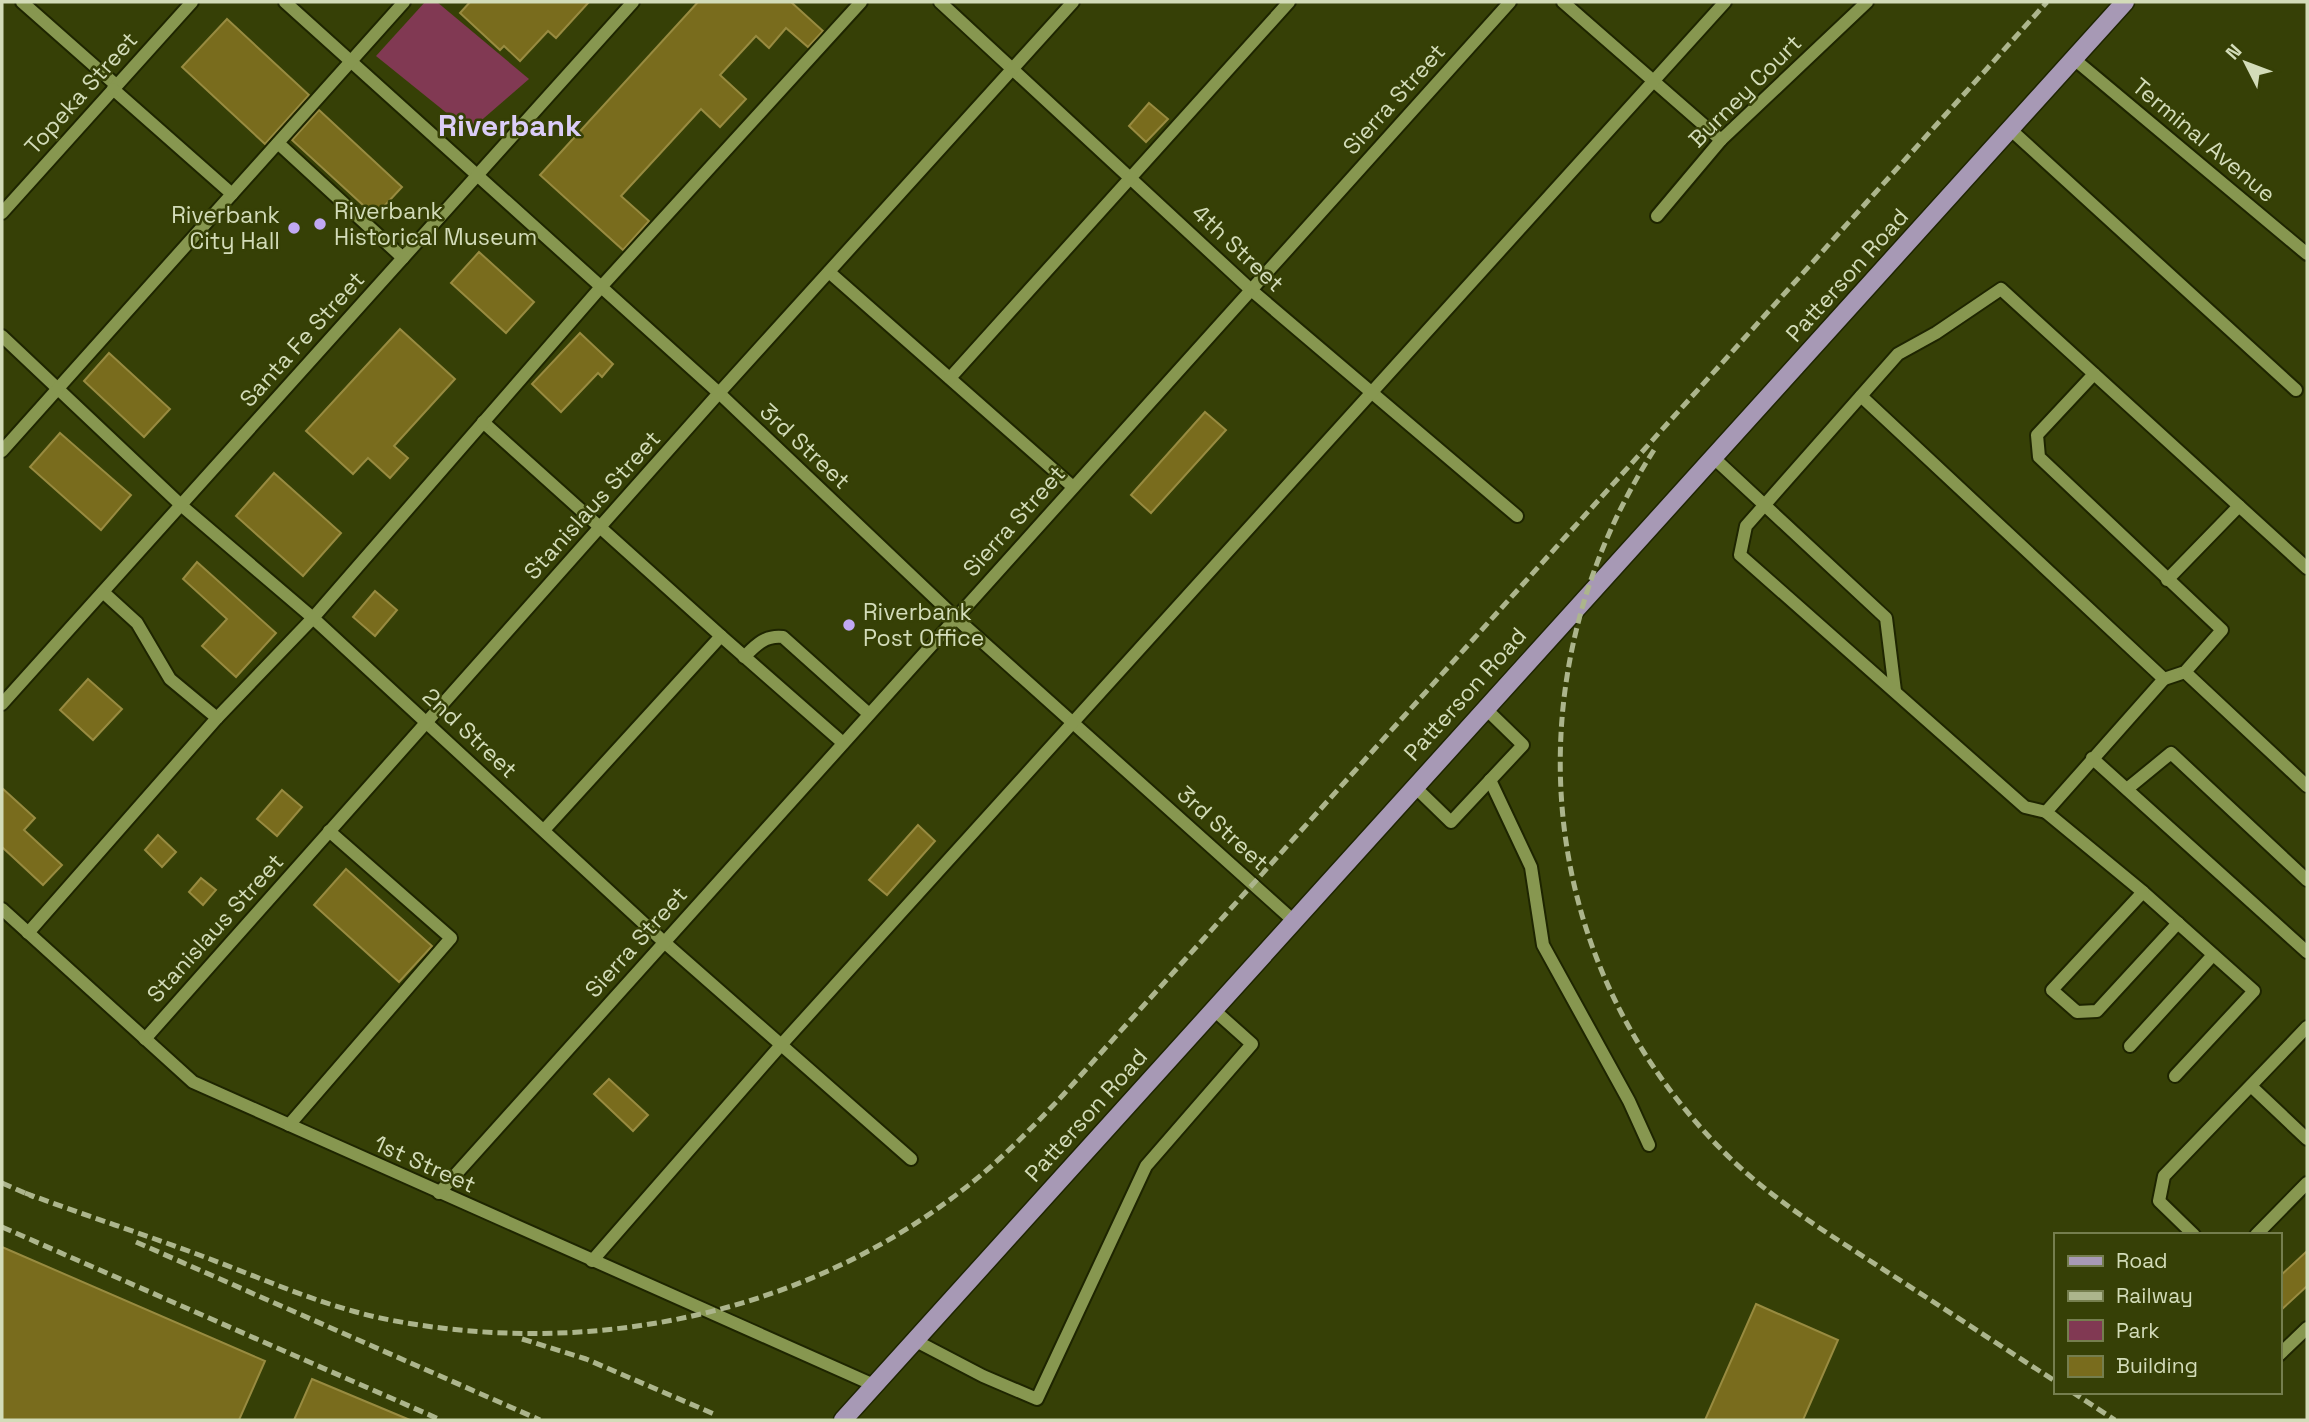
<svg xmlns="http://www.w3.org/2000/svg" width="2309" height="1422" viewBox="0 0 2309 1422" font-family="'Space Grotesk',sans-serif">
<rect width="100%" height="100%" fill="#364006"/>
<path fill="#813953" d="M425,2h12l92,77 -60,52 -93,-75z"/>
<g fill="#796c1d" stroke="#988b40" stroke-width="2">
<path d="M470,2h119l-33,36 -8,-7 -28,30 -16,-15 -4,4 -40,-37z"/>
<path d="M698,2h93l32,29 -15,16 -22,-19 -17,20 -13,-12 -36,39 26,24 -26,28 -19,-18 -80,87 28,25 -26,29 -83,-75z"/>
<path d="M227,19l82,76 -44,49 -83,-77z"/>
<path d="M1149,103l19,16 -22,23 -17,-16z"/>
<path d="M319,110l83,77 -27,29 -83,-76z"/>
<path d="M479,252l55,50 -28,31 -55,-50z"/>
<path d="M400,329l55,50 -61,67 14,12 -18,20 -22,-20 -15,16 -47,-43z"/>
<path d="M580,333l33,31 -11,13 -4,-4 -37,39 -29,-28z"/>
<path d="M109,353l61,56 -26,28 -60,-56z"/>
<path d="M1205,412l21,18 -75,83 -20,-18z"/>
<path d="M60,433l71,62 -30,35 -71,-63z"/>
<path d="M274,473l67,60 -38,43 -67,-60z"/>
<path d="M197,562l79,71 -40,44 -34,-31 25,-27 -44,-40z"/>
<path d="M375,591l22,19 -22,26 -22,-19z"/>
<path d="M88,679l34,30 -29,31 -33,-30z"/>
<path d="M2,788l33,30 -11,12 38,35 -19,20 -41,-38z"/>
<path d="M282,790l20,17 -25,29 -20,-17z"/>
<path d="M918,825l17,16 -48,54 -18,-15z"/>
<path d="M158,835l18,17 -14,15 -17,-17z"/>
<path d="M346,869l86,77 -33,36 -85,-77z"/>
<path d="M201,878l15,12 -13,15 -14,-13z"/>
<path d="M609,1079l39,36 -15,16 -39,-37z"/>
<path d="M2,1247l263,114 -26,59h-237z"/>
<path d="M2307,1251v35l-28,26v-35z"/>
<path d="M1756,1304l82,36 -35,80h-98z"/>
<path d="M312,1379l98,41h-116z"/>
</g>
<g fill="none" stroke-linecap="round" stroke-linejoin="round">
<defs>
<g id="minor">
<path d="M22,2l94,83"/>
<path d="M285,2l434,391 237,225 339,304"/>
<path d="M940,2l310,287 267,227"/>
<path d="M1563,2l158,138"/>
<path d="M2074,59l233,195"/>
<path d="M2011,130l285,260"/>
<path d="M278,143l125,115"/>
<path d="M232,194l172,-192"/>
<path d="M2,213l190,-211"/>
<path d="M1657,216l64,-76 146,-138"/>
<path d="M829,272l244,215"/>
<path d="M2,336l180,170 131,112 351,324 247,217"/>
<path d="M2094,374l-57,61 2,22 183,173 -37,42 -21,7"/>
<path d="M950,378l339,-376"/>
<path d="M1861,396l303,283 -118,133 97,80 111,99 -79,85"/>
<path d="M483,422l238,214 -177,194"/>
<path d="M2,451l230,-257 -119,-105"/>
<path d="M1715,459l171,159 9,73"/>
<path d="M2167,580l72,-74"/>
<path d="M721,636l122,107"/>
<path d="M744,657c12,-12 21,-22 39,-20l86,77"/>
<path d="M2185,672l122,114"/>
<path d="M2,704l631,-702"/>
<path d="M217,718l96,-100 288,-331 260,-285"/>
<path d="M2092,758l215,194"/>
<path d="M1490,780l41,87 12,78 86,156 20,44"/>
<path d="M1415,787l36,35 72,-77 -38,-37"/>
<path d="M2127,789l44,-36 136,127"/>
<path d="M2046,812l-21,-5 -285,-252 6,-29 152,-172 38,-21 65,-44 306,279"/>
<path d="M2143,892l-91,98 25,22 20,-1 81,-88"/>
<path d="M2,909l191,173 683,304"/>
<path d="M28,933l189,-215 -47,-39 -33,-56 -34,-31"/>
<path d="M145,1039l574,-646 354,-391"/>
<path d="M2130,1046l83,-91"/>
<path d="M2252,1087l55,52"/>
<path d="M289,1125l162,-187 -122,-107"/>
<path d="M439,1193l1071,-1191"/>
<path d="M2194,1235l-35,-34 5,-25 143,-149"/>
<path d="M2256,1235l51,-52"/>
<path d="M592,1261l189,-216 944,-1043"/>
<path d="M916,1341l67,35 54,23 109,-233 106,-122 -38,-34"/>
<path d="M2279,1355l28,-27"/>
</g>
<path id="major" d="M843,1420l1282,-1418"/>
</defs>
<use href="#minor" stroke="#1e2500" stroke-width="16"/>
<use href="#major" stroke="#1e2500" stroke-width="21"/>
<use href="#minor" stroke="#879750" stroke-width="12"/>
<use href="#major" stroke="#a799b5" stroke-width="18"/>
<g stroke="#acb58c" stroke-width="5" stroke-dasharray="10 5" stroke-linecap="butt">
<path d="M1654,450c-147,229 -121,518 77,709 44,42 96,74 147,107 59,38 118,77 177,115"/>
<path d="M2,1183l32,14"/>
<path d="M25,1193c59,22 118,41 177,63 62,23 122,51 188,64 198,38 409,-4 570,-128 38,-29 71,-63 103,-97l984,-1093"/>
<path d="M2,1227l439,193"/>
<path d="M136,1242l404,178"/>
<path d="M522,1339l64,20 128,55"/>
<path d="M2072,1392l43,28"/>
</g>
</g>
<g fill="#c1a8f3" stroke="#364006" stroke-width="2.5">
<circle cx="320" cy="224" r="7"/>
<circle cx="294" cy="228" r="7"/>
<circle cx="849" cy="625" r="7"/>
</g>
<g text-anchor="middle" stroke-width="5" stroke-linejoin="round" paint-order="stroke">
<g font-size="23" fill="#d3dcb9" stroke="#364006">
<text transform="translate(1745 91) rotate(-45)" y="8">Burney Court</text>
<text transform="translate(81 93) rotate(-48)" y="8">Topeka Street</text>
<text transform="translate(1394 99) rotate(-48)" y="8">Sierra Street</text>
<text transform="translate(2204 140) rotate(40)" y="8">Terminal Avenue</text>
<text transform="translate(1238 248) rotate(43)" y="8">4th Street</text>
<text transform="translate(1847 275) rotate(-48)" y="8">Patterson Road</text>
<text transform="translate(302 339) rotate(-48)" y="8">Santa Fe Street</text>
<text transform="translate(805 446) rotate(43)" y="8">3rd Street</text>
<text transform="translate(592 505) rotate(-48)" y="8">Stanislaus Street</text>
<text transform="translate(1014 521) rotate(-48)" y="8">Sierra Street</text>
<text transform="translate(1465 694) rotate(-48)" y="8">Patterson Road</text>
<text transform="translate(470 733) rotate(43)" y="8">2nd Street</text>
<text transform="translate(1223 828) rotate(42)" y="8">3rd Street</text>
<text transform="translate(215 928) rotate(-48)" y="8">Stanislaus Street</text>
<text transform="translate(636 942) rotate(-48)" y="8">Sierra Street</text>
<text transform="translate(1086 1115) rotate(-48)" y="8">Patterson Road</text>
<text transform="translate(425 1164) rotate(24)" y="8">1st Street</text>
</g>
<g font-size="23" fill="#d3dcb9" stroke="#364006" text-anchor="start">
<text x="334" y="219">Riverbank<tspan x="334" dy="26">Historical Museum</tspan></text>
<text x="280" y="223" text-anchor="end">Riverbank<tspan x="280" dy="26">City Hall</tspan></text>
<text x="863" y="620">Riverbank<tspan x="863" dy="26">Post Office</tspan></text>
</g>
<g font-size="30" font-weight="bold" fill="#dbcdf8" stroke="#364006">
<text x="510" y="136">Riverbank</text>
</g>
</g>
<rect width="2309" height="1422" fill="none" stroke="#d3dcb9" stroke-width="7"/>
<rect x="2054" y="1233" width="228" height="161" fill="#364006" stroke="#757e4e" stroke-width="2"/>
<rect x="2068" y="1256" width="35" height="10" fill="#a799b5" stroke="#757e4e" stroke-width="2"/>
<text x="2116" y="1268" font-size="21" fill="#d3dcb9">Road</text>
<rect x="2068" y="1291" width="35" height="10" fill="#acb58c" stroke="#757e4e" stroke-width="2"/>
<text x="2116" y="1303" font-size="21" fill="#d3dcb9">Railway</text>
<rect x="2068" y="1320" width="35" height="21" fill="#813953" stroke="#757e4e" stroke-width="2"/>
<text x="2116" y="1338" font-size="21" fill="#d3dcb9">Park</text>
<rect x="2068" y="1356" width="35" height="21" fill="#796c1d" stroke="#757e4e" stroke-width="2"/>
<text x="2116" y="1373" font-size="21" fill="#d3dcb9">Building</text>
<g transform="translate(2246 63) rotate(312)" stroke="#364006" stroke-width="5" paint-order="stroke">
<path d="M0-5L12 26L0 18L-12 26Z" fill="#d3dcb9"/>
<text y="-10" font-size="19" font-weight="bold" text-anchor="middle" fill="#d3dcb9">N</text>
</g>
</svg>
